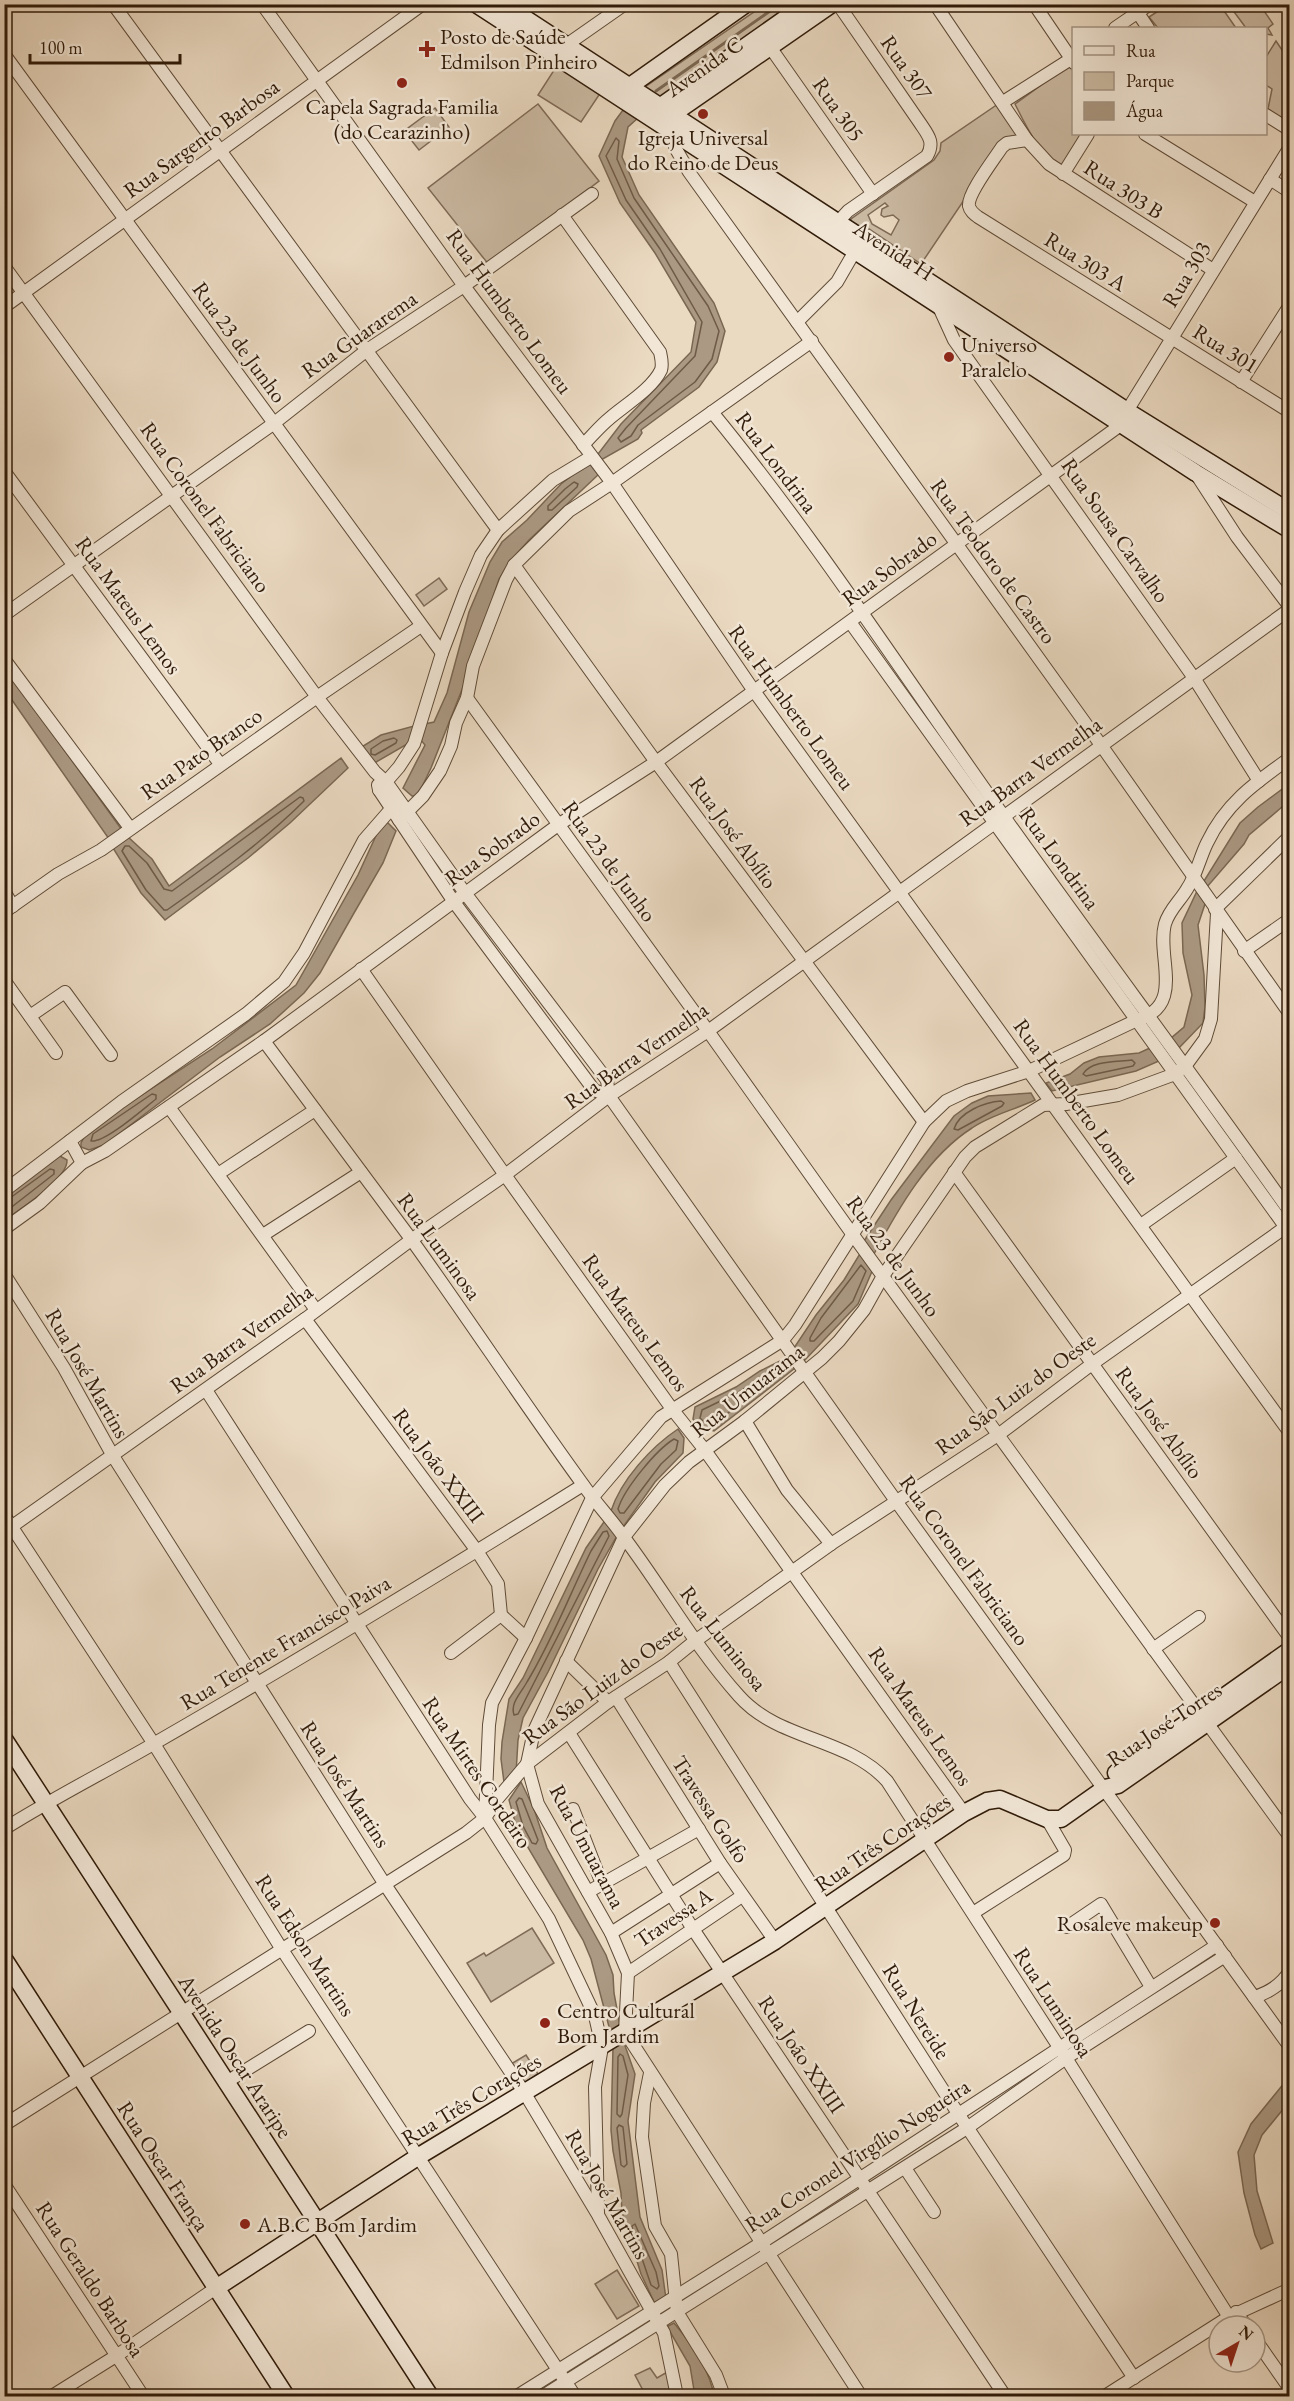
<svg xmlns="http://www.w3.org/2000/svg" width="1294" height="2401" viewBox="0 0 1294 2401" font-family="'EB Garamond',serif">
<rect width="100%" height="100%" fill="#ebdac2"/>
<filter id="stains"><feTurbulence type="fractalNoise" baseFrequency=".00333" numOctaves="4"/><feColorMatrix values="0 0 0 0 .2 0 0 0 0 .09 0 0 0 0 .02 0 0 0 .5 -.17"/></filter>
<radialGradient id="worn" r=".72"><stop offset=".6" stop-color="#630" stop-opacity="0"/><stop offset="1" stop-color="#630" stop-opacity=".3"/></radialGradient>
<g fill="#cbbaa3" stroke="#7e6a56" stroke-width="1.5" fill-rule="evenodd">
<path d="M1169,4l51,1 16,23h-78l-9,-11z"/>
<path d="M764,5h37l-135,95 -23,-9 2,-4z"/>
<path d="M1229,5h31l13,19 -5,4 4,7 -6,-1v-6h-20z"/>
<path d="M1276,41l10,15 3,-2v69l-21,-14 4,-20 -6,-4v-28z"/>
<path d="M558,64l43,28 -20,30 -43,-27z"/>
<path d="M1069,65l4,6 1,63h13l-21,34c-25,-9 -40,-42 -51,-64z"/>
<path d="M538,104l61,77 -110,84 -61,-77z"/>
<path d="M998,104l21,34 -14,1 -84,125 -52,-35 -8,5 -10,-7v-8l83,-59 6,-9 1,-8zM885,203l3,3 -6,3 -1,6 3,2 9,-2 6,5 -8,15 -19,-11 -4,-9z"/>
<path d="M435,108l14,19 -30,23 -15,-19z"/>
<path d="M439,578l8,11 -23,17 -8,-11z"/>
<path d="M532,1928l22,35 -63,39 -24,-39 17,-10 2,3z"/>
<path d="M526,2055l12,19 -14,9 -13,-19z"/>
<path d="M617,2270l22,36 -22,13 -22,-35z"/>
<path d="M650,2368l7,10 12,-7 3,25h-26l-11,-21z"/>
</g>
<g fill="#ab9983" stroke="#7a6752" stroke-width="1.5">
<path d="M623,110l15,8 -10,9 -6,30 17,38 75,108 11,28 -8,31 -18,25 -58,43 1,3 -4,6 -37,21 -3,-6 23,-30 70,-72 5,-30 -41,-69 -35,-50 -21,-47 16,-35z"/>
<path d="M590,462l9,12 -70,66 -17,19 -13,20 -34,103 -34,86 -12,25 -3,3h-4l-9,-8 22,-43 -5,-6 5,-15 9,-2 13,-29 22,-81 21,-50 12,-20 25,-22 34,-36z"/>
<path d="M4,666l118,164 -13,9 -104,-149z"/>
<path d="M414,726l-5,17 -38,22 -11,-17 21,-13z"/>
<path d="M341,758l7,10 -58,55 -42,35 -83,62 -24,-27 -28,-45 15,-11 24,22 17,27z"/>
<path d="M1289,784v17l-40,34 -5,9 -37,43 -3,-6 36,-58 18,-16z"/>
<path d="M386,821l10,10 -13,32 -29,50 -34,60 -16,20 -34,31 -50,33 -116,88 -15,5 -8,-3v-4l7,-13 124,-81 84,-64 62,-110 22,-48z"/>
<path d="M1198,889l8,12 -8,24 6,50 1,32 -2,16 -26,27 -7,-11 14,-12 8,-32 -9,-42 -1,-30z"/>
<path d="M1150,1048l9,13 -23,10 -84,20 -6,-8 24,-9 14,-11 15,-6 40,-4z"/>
<path d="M1031,1093l4,7c-21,10 -44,15 -63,28 -44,28 -74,81 -98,126l-10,-13 27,-41 63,-84 18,-13 16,-7z"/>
<path d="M60,1156l7,4c1,19 -47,49 -62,60v-25z"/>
<path d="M861,1252l12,17 -15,35 -53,56 -11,-12 22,-33 28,-35z"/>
<path d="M790,1356l9,9 -85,66 -15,-4 -6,-8 2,-12 41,-20 24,-16z"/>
<path d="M678,1429l6,9 -1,15 -28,29 -32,45 -12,-16c10,-31 40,-64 67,-82z"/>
<path d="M606,1519l12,15 -20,35 -50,103 -25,46 -5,22 -2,34 -11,16 -4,-31 1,-17 7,-43 14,-21 63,-130z"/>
<path d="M521,1782l13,27 13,39 59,107 7,20 1,18 7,38 -9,7 -21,-79 -8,-19 -66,-111 -8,-29z"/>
<path d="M623,2040l12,34 -7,47 12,96 22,53 4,29 -10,7 -15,-32 -19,-61 -1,-20 -8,-42 -2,-21 2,-83z"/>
<path d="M1289,2077v25l-27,33 -8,20 3,36 16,52 -12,6 -6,-14 -11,-42 -6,-41 13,-28z"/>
<path d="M674,2323c17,20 36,48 40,73h-19l-5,-30 -21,-36 -1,-4z"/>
</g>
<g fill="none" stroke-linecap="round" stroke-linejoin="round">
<g stroke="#6e5a46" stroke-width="1.5">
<path d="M616,138l3,3 -2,18 17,39 74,108 11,25 -7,28 -17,23 -57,43 -7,11 -10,6 -3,-4 8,-10 69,-72 7,-34 -42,-73 -34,-49 -20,-44z"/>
<path d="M574,482l4,2 -1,3 -25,23h-4v-4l17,-17z"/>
<path d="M394,738l3,2 -1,3 -21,12 -4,-1v-5l12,-8z"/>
<path d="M300,797l3,1 1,3c-41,41 -90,76 -137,109h-3l-18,-20 -24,-39 3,-5h4l18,17 17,26 8,2z"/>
<path d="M1132,1060l3,3 -2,3 -47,10 -3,-2c8,-14 34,-12 49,-14z"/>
<path d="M152,1094l4,1v4c-13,10 -51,44 -65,42l2,-7z"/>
<path d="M1001,1101l3,2 -2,3 -44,24 -4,-1c5,-17 31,-27 47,-28z"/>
<path d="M4,1199l6,-1 40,-29 4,1v4l-50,39"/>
<path d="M861,1265l5,6 -13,30 -39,40h-4v-3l11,-20z"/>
<path d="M771,1372l4,1 -1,4 -60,47 -10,-2 -4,-4 2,-8 37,-18z"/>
<path d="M674,1439l4,2 -2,9 -15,14 -37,49h-4l-2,-4c6,-20 38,-59 56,-70z"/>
<path d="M607,1531l2,5 -91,178 -4,1c-4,-12 7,-22 13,-33 25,-41 43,-88 64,-131l12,-19z"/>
<path d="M519,1798l3,1 16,41 -2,4 -4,-1 -9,-17 -7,-24z"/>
<path d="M620,2054l3,2 5,19 -6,39 -2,3 -3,-3 1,-57z"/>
<path d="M619,2125l4,2 4,37 -3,3 -3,-2 -4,-37z"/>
<path d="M635,2224l21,48 3,14 -2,3 -6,-4 -18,-53 -1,-6z"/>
</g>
<path stroke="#7a6752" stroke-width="3" d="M656,91l124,-87"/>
<defs>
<g id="street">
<path d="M113,4l385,526"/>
<path d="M262,4l202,282 148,197 142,208 536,742"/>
<path d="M935,4l92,136 22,24 164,106"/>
<path d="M1034,4l40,59"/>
<path d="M1132,4l16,24"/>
<path d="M1115,28l35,-24"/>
<path d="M565,46l60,-42"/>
<path d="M770,47l103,147"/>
<path d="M4,54l438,599"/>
<path d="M1003,102l71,-45"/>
<path d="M1266,115l24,15"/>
<path d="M669,130l7,19 13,23 412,573 189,269"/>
<path d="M1145,134l110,68"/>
<path d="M1027,140l-20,3 -5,4c-7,11 -35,47 -33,59 1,5 5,8 9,11l312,195"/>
<path d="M1063,174l25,-40"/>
<path d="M1270,179l20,13"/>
<path d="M562,215l98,137c1,5 3,12 1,18 -9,19 -36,35 -51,48 -10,8 -18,18 -27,27"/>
<path d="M837,223l11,-12 79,-55c8,-14 1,-21 -7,-33l-82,-119"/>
<path d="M4,266l313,431 58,75 12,11 78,110 142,187 2,16 287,405 394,546"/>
<path d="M938,305l16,35 240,338 65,103"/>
<path d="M4,307l419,-303"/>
<path d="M797,322l40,-40 22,-38"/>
<path d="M1241,382l49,-77"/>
<path d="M712,412c106,129 196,270 293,406 94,132 191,261 285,394"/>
<path d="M4,471l216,293"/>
<path d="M1198,477l39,60 53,70"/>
<path d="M514,565l142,197 268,360"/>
<path d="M4,615l269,-191 94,-74 97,-64 128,-92"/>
<path d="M850,622l439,610"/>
<path d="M4,659l126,169"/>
<path d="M467,698l241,333 145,204 437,602"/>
<path d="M378,785l1,5 75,112 140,188 15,6"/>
<path d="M379,790l20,-23 15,-23 28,-91 23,-61 16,-37 17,-25 55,-50 38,-23"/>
<path d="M399,820l24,-24 17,-25 11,-25 5,-23 11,-25 6,-32 33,-86 8,-15 55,-54 43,-28 200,-142"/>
<path d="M4,891l9,15"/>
<path d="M1215,909l75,-73"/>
<path d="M4,912l54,-38 43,-24 216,-153 104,-71"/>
<path d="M1244,951l46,-32"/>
<path d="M361,969l144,206 167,234 32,40 260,364"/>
<path d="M4,980l52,73"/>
<path d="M30,1016l35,-24 46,63"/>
<path d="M264,1041c49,66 98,132 147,198 59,82 114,166 173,247 12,17 27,33 39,50 40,53 72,111 116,160 40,45 108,41 148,85l179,277 163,259"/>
<path d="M169,1107l147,203"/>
<path d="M70,1141l12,22"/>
<path d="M954,1172l336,466"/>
<path d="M218,1174l97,-64"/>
<path d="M4,1191l117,-89 125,-88 38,-32 20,-29 60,-113 34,-39"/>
<path d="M1141,1225l95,-67"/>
<path d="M4,1229l36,-26 42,-40 23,-12 159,-110 294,-216 98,-63 466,-338 5,-13 163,-264"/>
<path d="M263,1235l98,-63"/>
<path d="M6,1277l58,91 49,88 271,427 140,209 74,123 66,118 13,63"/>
<path d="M305,1319l172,232 21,33 3,31 25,23"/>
<path d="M206,1390l264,409 15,19 64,101 46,97 7,31 -7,40 3,126"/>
<path d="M745,1421l42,69 44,54"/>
<path d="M4,1515l150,229 127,204 294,448"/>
<path d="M4,1532l301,-213 106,-79 94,-65 104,-79 99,-65 582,-422"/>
<path d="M1153,1649l46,-32"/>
<path d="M451,1653l50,-38"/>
<path d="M566,1661l42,41"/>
<path d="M669,1662l290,453 175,263"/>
<path d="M616,1697l104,166 55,78"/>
<path d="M569,1733l124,196 312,467"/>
<path d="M573,1809l29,75"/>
<path d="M485,1817l4,-92 3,-22 34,-65 66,-140 69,-81 122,-77 12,-15 129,-203 22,-21 21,-10 62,-20 108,-51c49,-15 19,-63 28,-96 4,-14 15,-23 22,-35 9,-13 13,-32 20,-46 19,-40 48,-60 83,-85"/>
<path d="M4,1829c49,-31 101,-57 151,-86 144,-83 287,-170 428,-258"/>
<path d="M588,1892l111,-63"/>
<path d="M973,1913l91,-58 1,-5 -18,-31"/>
<path d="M1067,1927l34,-23 50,83"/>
<path d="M611,1933l109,-70"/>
<path d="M628,1973l114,-77"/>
<path d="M1254,1997c14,-4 28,-13 36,-26"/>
<path d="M650,2073l-6,30 -2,34 13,89 16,28 6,58 39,63 8,21"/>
<path d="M225,2083l84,-52"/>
<path d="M4,2125l462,-292 19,-15 13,-20 29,-34 81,-62 61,-40 26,-21 136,-97 167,-109 94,-71 198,-140"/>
<path d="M905,2168l29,44"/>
<path d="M4,2184l139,212"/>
<path d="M1236,2312l10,14"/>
<path d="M1255,2339l35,50"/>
<path d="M52,2396l64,-40 100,-68"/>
<path d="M517,2396l244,-153 456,-298"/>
<path d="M543,2396l424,-268 99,-70 159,-102"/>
<path d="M861,2396l-236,-364 3,-59 -17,-40 -73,-129 -11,-40 7,-33 90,-194 41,-52 24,-23 56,-41 77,-63 17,-17 25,-31 19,-34 82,-119 10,-10 68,-42 23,-1 52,-9 57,-21 11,-9 19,-26 6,-20 6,-106"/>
<path d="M1105,2396l124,-79 61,-28"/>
</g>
<g id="secondary">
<path d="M476,4l720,469 94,57"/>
<path d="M503,4l624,407 163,101"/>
<path d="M630,86l116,-82"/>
<path d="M657,113l4,-7 145,-102"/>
<path d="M668,123l5,-9 159,-110"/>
<path d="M4,1739l426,657"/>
<path d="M1116,1773l174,-123"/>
<path d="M4,1959l282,437"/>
<path d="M216,2288l203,-132 356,-215 189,-128 23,-12 13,-2 47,20h14l44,-31 13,-3 172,-120"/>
</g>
</defs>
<use href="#street" stroke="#5f4b37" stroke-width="14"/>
<use href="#secondary" stroke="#301b09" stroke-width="19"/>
<use href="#street" stroke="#f2e7d7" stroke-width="12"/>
<use href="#secondary" stroke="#f2e7d7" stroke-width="16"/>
</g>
<g fill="#8f2418" stroke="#f2e7d7" stroke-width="2">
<path d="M424 40h6v6h6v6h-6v6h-6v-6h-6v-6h6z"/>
<circle cx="402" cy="83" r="6"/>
<circle cx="703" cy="114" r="6"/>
<circle cx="949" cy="357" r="6"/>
<circle cx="1215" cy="1923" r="6"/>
<circle cx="545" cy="2023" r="6"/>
<circle cx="245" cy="2224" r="6"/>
</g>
<g text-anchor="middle" stroke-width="5" stroke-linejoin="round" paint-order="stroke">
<g font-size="22" fill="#301b09" stroke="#f2e7d7" text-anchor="start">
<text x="440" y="44">Posto de Saúde<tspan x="440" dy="25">Edmilson Pinheiro</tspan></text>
<text x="402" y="114" text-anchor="middle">Capela Sagrada Familia<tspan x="402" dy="25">(do Cearazinho)</tspan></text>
<text x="703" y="145" text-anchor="middle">Igreja Universal<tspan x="703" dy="25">do Reino de Deus</tspan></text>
<text x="961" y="352">Universo<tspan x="961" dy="25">Paralelo</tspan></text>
<text x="1203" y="1931" text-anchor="end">Rosaleve makeup</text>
<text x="557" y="2018">Centro Cultural<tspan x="557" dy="25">Bom Jardim</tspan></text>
<text x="257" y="2232">A.B.C Bom Jardim</text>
</g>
<g font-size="22" fill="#301b09" stroke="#f2e7d7">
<text transform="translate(704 66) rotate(-35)" y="8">Avenida C</text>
<text transform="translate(907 67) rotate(55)" y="8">Rua 307</text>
<text transform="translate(839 109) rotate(55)" y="8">Rua 305</text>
<text transform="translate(201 138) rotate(-36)" y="8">Rua Sargento Barbosa</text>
<text transform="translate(1124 189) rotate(33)" y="8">Rua 303 B</text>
<text transform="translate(894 250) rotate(33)" y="8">Avenida H</text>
<text transform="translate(1086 261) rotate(32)" y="8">Rua 303 A</text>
<text transform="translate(1186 274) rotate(-59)" y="8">Rua 303</text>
<text transform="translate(510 311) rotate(54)" y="8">Rua Humberto Lomeu</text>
<text transform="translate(359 334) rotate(-35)" y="8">Rua Guararema</text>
<text transform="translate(240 342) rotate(54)" y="8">Rua 23 de Junho</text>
<text transform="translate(1226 348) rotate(32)" y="8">Rua 301</text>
<text transform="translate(777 462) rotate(53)" y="8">Rua Londrina</text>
<text transform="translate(206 507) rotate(54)" y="8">Rua Coronel Fabriciano</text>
<text transform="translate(1116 530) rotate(55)" y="8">Rua Sousa Carvalho</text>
<text transform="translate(994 561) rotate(54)" y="8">Rua Teodoro de Castro</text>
<text transform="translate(889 568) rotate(-36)" y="8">Rua Sobrado</text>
<text transform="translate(129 605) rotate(54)" y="8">Rua Mateus Lemos</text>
<text transform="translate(792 707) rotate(54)" y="8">Rua Humberto Lomeu</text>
<text transform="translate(201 753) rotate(-35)" y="8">Rua Pato Branco</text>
<text transform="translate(1030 771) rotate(-36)" y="8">Rua Barra Vermelha</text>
<text transform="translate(734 832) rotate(54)" y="8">Rua José Abílio</text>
<text transform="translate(492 848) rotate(-36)" y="8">Rua Sobrado</text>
<text transform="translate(1060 858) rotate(54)" y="8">Rua Londrina</text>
<text transform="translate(610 861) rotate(54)" y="8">Rua 23 de Junho</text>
<text transform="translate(636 1055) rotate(-35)" y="8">Rua Barra Vermelha</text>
<text transform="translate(1077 1101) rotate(54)" y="8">Rua Humberto Lomeu</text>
<text transform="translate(440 1246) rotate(54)" y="8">Rua Luminosa</text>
<text transform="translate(894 1256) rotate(54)" y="8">Rua 23 de Junho</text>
<text transform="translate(636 1322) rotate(54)" y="8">Rua Mateus Lemos</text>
<text transform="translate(241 1338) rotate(-36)" y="8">Rua Barra Vermelha</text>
<text transform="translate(88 1373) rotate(60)" y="8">Rua José Martins</text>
<text transform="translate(747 1390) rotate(-38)" y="8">Rua Umuarama</text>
<text transform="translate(1015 1393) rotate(-36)" y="8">Rua São Luiz do Oeste</text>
<text transform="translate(1160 1422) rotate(54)" y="8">Rua José Abílio</text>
<text transform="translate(439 1465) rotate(53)" y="8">Rua João XXIII</text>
<text transform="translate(965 1560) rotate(54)" y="8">Rua Coronel Fabriciano</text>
<text transform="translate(724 1638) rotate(52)" y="8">Rua Luminosa</text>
<text transform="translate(285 1642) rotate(-31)" y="8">Rua Tenente Francisco Paiva</text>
<text transform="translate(602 1683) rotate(-36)" y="8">Rua São Luiz do Oeste</text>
<text transform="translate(921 1716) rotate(55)" y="8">Rua Mateus Lemos</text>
<text transform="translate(1164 1724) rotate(-34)" y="8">Rua José Torres</text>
<text transform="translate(478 1772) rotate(56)" y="8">Rua Mirtes Cordeiro</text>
<text transform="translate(346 1784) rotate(57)" y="8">Rua José Martins</text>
<text transform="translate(711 1809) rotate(57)" y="8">Travessa Golfo</text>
<text transform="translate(882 1842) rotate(-34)" y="8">Rua Três Corações</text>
<text transform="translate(588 1846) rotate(62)" y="8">Rua Umuarama</text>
<text transform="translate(673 1917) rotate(-34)" y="8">Travessa A</text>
<text transform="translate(306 1945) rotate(57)" y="8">Rua Edson Martins</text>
<text transform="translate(1054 2002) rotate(57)" y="8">Rua Luminosa</text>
<text transform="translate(917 2011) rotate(58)" y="8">Rua Nereide</text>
<text transform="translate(802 2054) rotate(56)" y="8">Rua João XXIII</text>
<text transform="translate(236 2056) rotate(57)" y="8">Avenida Oscar Araripe</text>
<text transform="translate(471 2099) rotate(-31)" y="8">Rua Três Corações</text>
<text transform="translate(857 2155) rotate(-33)" y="8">Rua Coronel Virgílio Nogueira</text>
<text transform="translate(164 2166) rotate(57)" y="8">Rua Oscar França</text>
<text transform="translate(608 2194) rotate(60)" y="8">Rua José Martins</text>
<text transform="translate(91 2279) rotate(57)" y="8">Rua Geraldo Barbosa</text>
</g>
</g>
<rect width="1294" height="2401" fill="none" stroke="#ebdac2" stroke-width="24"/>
<rect x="6" y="6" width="1282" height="2389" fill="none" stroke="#301b09" stroke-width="3"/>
<rect x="12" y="12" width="1270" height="2377" fill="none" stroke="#301b09" stroke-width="1.5"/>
<rect x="1072" y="27" width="195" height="108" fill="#f2e7d7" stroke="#a49585" stroke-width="1.5"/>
<rect x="1084" y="46" width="30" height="9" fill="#f2e7d7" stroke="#a49585" stroke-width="1.5"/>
<text x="1126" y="57" font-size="18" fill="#301b09">Rua</text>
<rect x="1084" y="72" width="30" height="18" fill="#cbbaa3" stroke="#a49585" stroke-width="1.5"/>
<text x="1126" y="87" font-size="18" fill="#301b09">Parque</text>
<rect x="1084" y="102" width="30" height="18" fill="#ab9983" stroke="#a49585" stroke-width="1.5"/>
<text x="1126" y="117" font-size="18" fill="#301b09">Água</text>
<g transform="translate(1237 2344) rotate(39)"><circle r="28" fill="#f2e7d7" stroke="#a49585" stroke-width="1.5"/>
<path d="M0-4.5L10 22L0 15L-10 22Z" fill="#8f2418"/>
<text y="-9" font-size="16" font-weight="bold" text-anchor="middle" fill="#301b09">N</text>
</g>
<path d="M30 54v9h150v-9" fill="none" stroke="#301b09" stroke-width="3"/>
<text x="39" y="54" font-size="18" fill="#301b09" stroke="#f2e7d7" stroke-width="4.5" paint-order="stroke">100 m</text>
<rect width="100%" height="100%" filter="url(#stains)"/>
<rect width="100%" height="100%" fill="url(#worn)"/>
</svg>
